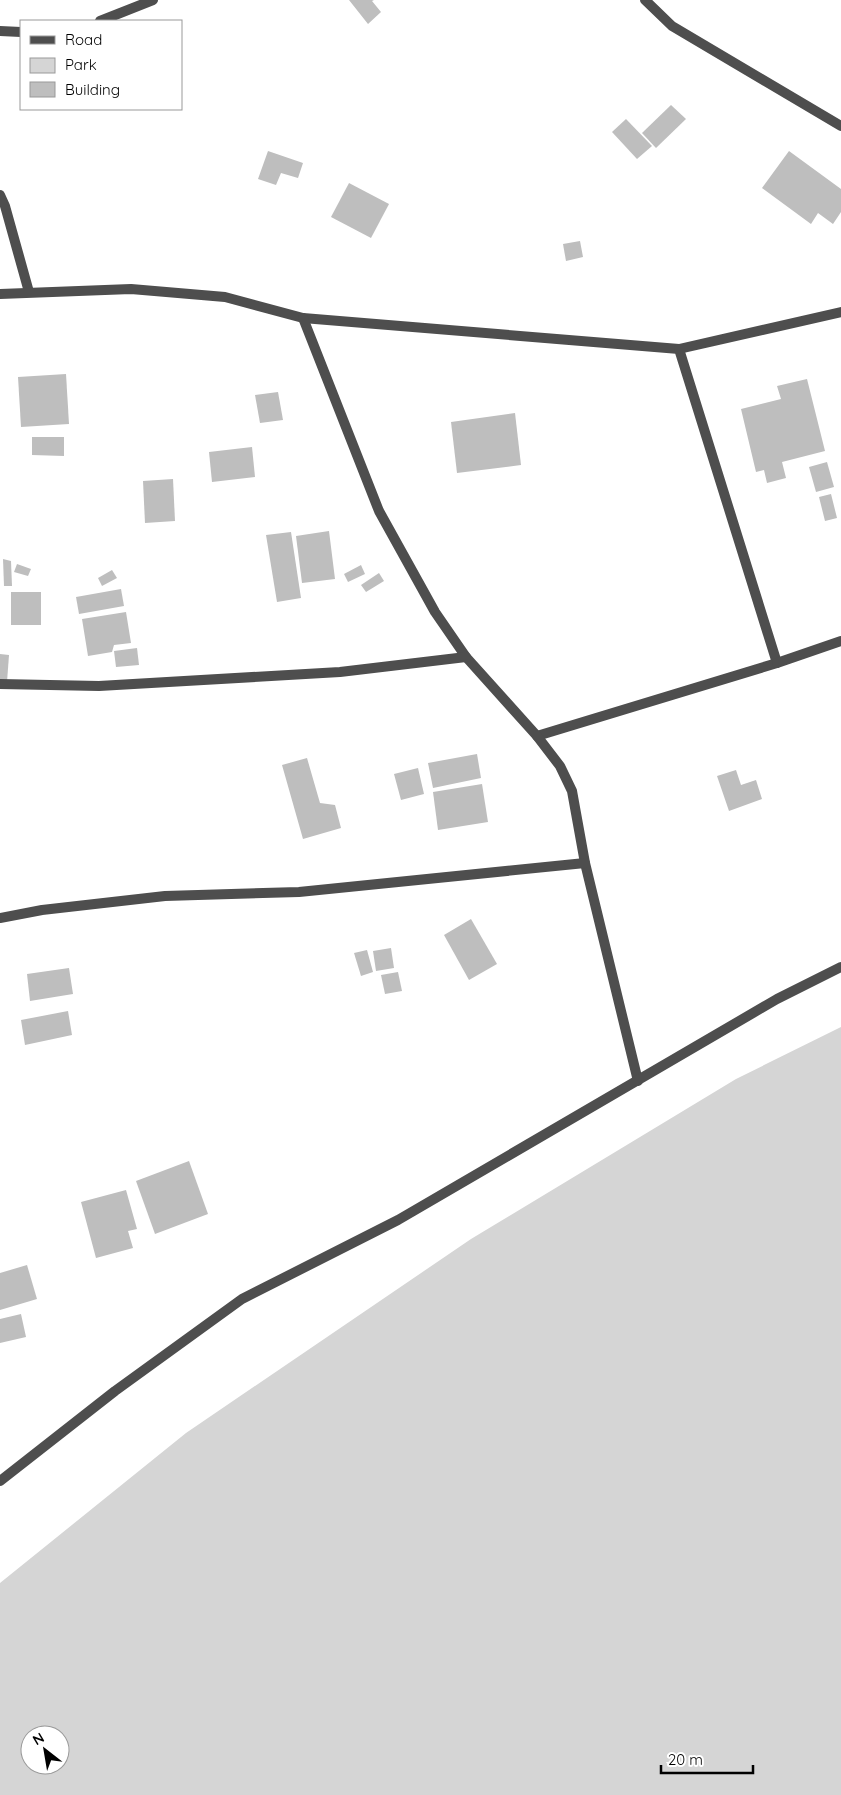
<svg xmlns="http://www.w3.org/2000/svg" width="841" height="1795" viewBox="0 0 841 1795" font-family="Quicksand,sans-serif">
<rect width="100%" height="100%" fill="#fff"/>
<path fill="#d5d5d5" fill-rule="evenodd" d="M841,1027v768h-841v-212l186,-150 285,-194 265,-160zM30,1735h30v30h-30z"/>
<g fill="#bebebe">
<path d="M349,0h25l-2,1 9,11 -13,12z"/>
<path d="M671,105l15,14 -30,29 -14,-15z"/>
<path d="M626,119l26,27 -15,13 -25,-27z"/>
<path d="M268,151l35,12 -5,15 -17,-5 -5,12 -18,-6z"/>
<path d="M789,151l52,38v23l-8,12 -15,-11 -7,11 -49,-36z"/>
<path d="M349,183l40,21 -18,34 -40,-21z"/>
<path d="M580,241l3,16 -17,4 -3,-17z"/>
<path d="M66,374l3,50 -48,3 -3,-50z"/>
<path d="M807,379l18,72 -43,11 4,16 -19,5 -3,-13 -8,2 -15,-63 40,-10 -4,-13z"/>
<path d="M278,392l5,28 -23,3 -5,-28z"/>
<path d="M515,413l6,52 -64,8 -6,-51z"/>
<path d="M32,437h32v19l-32,-1z"/>
<path d="M252,447l3,30 -43,5 -3,-30z"/>
<path d="M827,462l7,25 -18,5 -7,-25z"/>
<path d="M173,479l2,42 -30,2 -2,-42z"/>
<path d="M831,494l6,24 -12,3 -6,-24z"/>
<path d="M329,531l6,48 -33,4 -6,-47z"/>
<path d="M291,532l10,66 -24,4 -11,-67z"/>
<path d="M3,559l8,2 1,25h-8z"/>
<path d="M17,564l14,5 -3,7 -14,-4z"/>
<path d="M361,565l4,9 -17,8 -4,-8z"/>
<path d="M112,570l5,8 -15,8 -4,-8z"/>
<path d="M379,573l5,8 -18,11 -5,-7z"/>
<path d="M121,589l3,17 -45,8 -3,-17z"/>
<rect x="11" y="592" width="30" height="33"/>
<path d="M126,612l5,31 -17,2 -2,7 -24,4 -6,-37z"/>
<path d="M137,648l2,17 -23,2 -2,-16z"/>
<path d="M0,654l9,1 -2,27h-7z"/>
<path d="M477,754l4,24 -48,10 -5,-25z"/>
<path d="M307,758l13,45 15,2 6,23 -38,11 -21,-74z"/>
<path d="M418,768l6,26 -23,6 -7,-26z"/>
<path d="M736,770l5,15 15,-5 6,19 -33,12 -12,-35z"/>
<path d="M482,784l6,38 -50,8 -5,-38z"/>
<path d="M471,919l26,45 -28,16 -25,-45z"/>
<path d="M391,948l3,20 -18,3 -3,-20z"/>
<path d="M367,950l6,22 -12,4 -7,-23z"/>
<path d="M69,968l4,26 -43,7 -3,-27z"/>
<path d="M398,972l4,19 -17,3 -4,-19z"/>
<path d="M68,1011l4,24 -47,10 -4,-25z"/>
<path d="M189,1161l19,53 -53,20 -19,-53z"/>
<path d="M126,1190l11,39 -9,2 5,17 -37,10 -15,-56z"/>
<path d="M27,1265l10,34 -37,11v-37z"/>
<path d="M21,1314l5,23 -26,6v-24z"/>
</g>
<g fill="none" stroke-linecap="round" stroke-linejoin="round">
<g stroke="#4e4e4e" stroke-width="10">
<path d="M645,0l27,26 169,100"/>
<path d="M100,21l53,-21"/>
<path d="M0,31l21,1"/>
<path d="M0,195l5,11 24,86"/>
<path d="M0,294l131,-5 94,8 78,21 376,31 98,314 -240,73"/>
<path d="M303,318l76,193 56,101 31,45 71,79 23,30 12,25 13,72 53,218"/>
<path d="M679,349l162,-37"/>
<path d="M777,663l64,-22"/>
<path d="M0,684l99,2 241,-14 126,-15"/>
<path d="M0,918l42,-8 123,-14 134,-4 286,-29"/>
</g>
<path stroke="#4e4e4e" stroke-width="10" d="M0,1481l115,-90 127,-92 156,-79 379,-221 64,-32"/>
</g>
<rect x="20" y="20" width="162" height="90" fill="#ffffff" stroke="#999999"/>
<rect x="30" y="36" width="25" height="8" fill="#4e4e4e" stroke="#999999"/>
<text x="65" y="45" font-size="15" fill="#000000">Road</text>
<rect x="30" y="58" width="25" height="15" fill="#d5d5d5" stroke="#999999"/>
<text x="65" y="70" font-size="15" fill="#000000">Park</text>
<rect x="30" y="82" width="25" height="15" fill="#bebebe" stroke="#999999"/>
<text x="65" y="95" font-size="15" fill="#000000">Building</text>
<g transform="translate(45 1750) rotate(329)"><circle r="24" fill="#ffffff" stroke="#999999"/>
<path d="M0-4L9 19L0 12L-9 19Z" fill="#000000"/>
<text y="-8" font-size="14" font-weight="bold" text-anchor="middle" fill="#000000">N</text>
</g>
<path d="M661 1765v8h92v-8" fill="none" stroke="#000000" stroke-width="2.5"/>
<text x="668" y="1765" font-size="15" fill="#000000" stroke="#ffffff" stroke-width="4" paint-order="stroke">20 m</text>
</svg>
